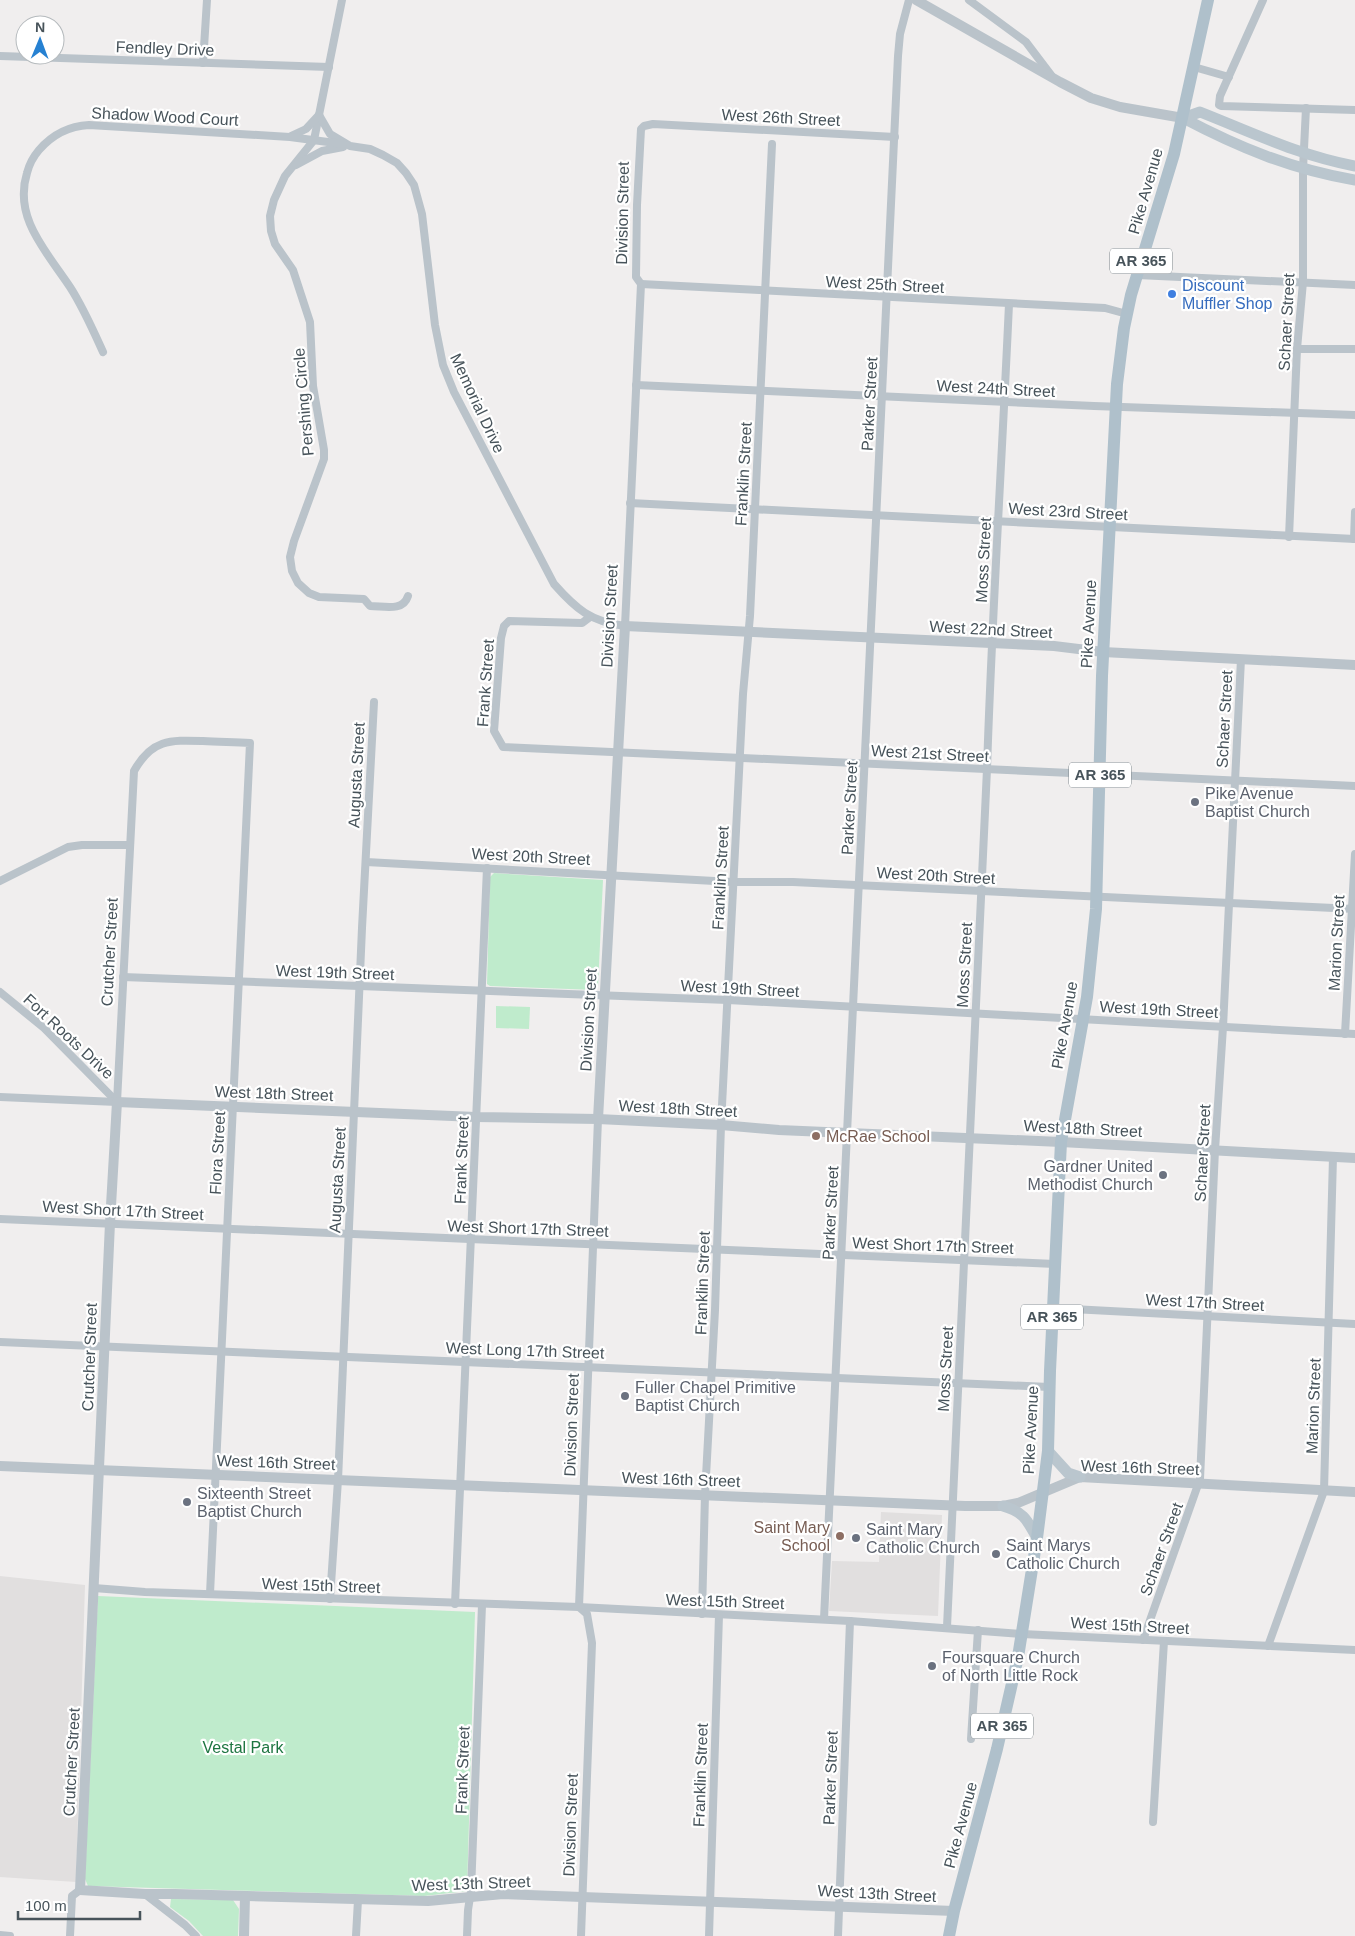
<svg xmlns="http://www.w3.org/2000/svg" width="1355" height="1936" viewBox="0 0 1355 1936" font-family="Helvetica,sans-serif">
<rect width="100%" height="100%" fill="#f0eeee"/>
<g fill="#e1dfdf">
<path d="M881,1512l61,3 -4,101 -109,-5 3,-50 47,1z"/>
<path d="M0,1576l85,9 -9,297 -76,-5z"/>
</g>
<g fill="#bfebcc">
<path d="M494,873l109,7 -5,107 -2,3 -106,-4 -3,-2 3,-107z"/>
<path d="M496,1006l34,1 -1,22 -33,-1z"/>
<path d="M98,1596l377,16 -8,279 -43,5 -336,-10 -3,-7z"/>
<path d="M171,1899l62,1 6,9 -1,27h-35l-14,-15 -19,-14z"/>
</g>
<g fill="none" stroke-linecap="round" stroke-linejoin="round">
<g stroke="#bac3ca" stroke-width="8">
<path d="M342,0l-28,140 -29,36 -11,24 -4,16 1,15 4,13 18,26 17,52 3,64 11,64v9l-30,82 -4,16 2,14 6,12 11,10 10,4 45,2 6,7c14,0 33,6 38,-10"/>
<path d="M969,0l57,42 25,33"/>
<path d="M1263,0l-43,96 -1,9 2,1 134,4"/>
<path d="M0,56l329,11"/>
<path d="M203,63l4,-63"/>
<path d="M1194,67l35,10"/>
<path d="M319,115l11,19 20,12 20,3 13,6 14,8 9,10 8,12 8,29 13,111 8,40 11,27 100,192c22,25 37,38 71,42l16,-342 -5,-7 1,-72 4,-76 3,-3 9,-2 242,13"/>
<path d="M291,136l15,-7 13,-14"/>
<path d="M296,165l26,-14 21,-4"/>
<path d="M1137,275l218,10"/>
<path d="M641,284l464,24 22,6"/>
<path d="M1297,349h58"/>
<path d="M103,352c-10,-22 -20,-45 -33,-65 -23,-35 -57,-69 -43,-114 2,-8 6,-16 12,-23 13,-15 30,-24 50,-25l201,12 53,7"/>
<path d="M636,385l458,21 261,9"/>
<path d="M630,503l725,36"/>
<path d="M1289,537l8,-188 6,-67v-113l3,-61"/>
<path d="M1354,539l1,-27"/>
<path d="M590,617l-8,6 -73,-2 -5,5 -3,12 -7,93 9,16 852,39"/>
<path d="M366,862l367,20h60l562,27"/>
<path d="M0,881l68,-34 14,-2h47"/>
<path d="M123,977l605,23 627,34"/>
<path d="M0,992l44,36 73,74"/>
<path d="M1345,1034l10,-180"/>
<path d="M0,1097l117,5"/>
<path d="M117,1102l17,-331c18,-32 36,-31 69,-30 16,1 31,1 47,2l-40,851"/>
<path d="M0,1219l1055,45"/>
<path d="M1053,1308l302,16"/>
<path d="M0,1342l1049,45"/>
<path d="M94,1588l51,4 434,15 271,14 172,13 333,16"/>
<path d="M330,1599l8,-119 24,-552 12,-226"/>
<path d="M455,1604l32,-736"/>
<path d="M702,1614l3,-119 10,-185 6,-185 22,-431 7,-78 22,-472"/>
<path d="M824,1619l74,-1563 2,-22 9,-34"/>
<path d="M947,1627l40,-858c5,-155 15,-310 22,-465"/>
<path d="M1143,1640l57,-161 15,-329 8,-123 18,-368"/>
<path d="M1268,1646l56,-155 9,-334"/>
<path d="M971,1739l7,-109"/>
<path d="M1153,1822l11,-181"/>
<path d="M145,1894l40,31 11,11"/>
<path d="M0,1935l10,1"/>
<path d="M70,1936l2,-40 8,-6"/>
<path d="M356,1936l2,-36"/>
<path d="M467,1936l1,-26 3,-19 11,-286"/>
<path d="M581,1936l11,-293 -5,-29 -8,-7 19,-488"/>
<path d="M709,1936l10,-321"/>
<path d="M838,1936l12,-315"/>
</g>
<g stroke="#bac3ca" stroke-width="10">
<path d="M916,0l144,82 31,16 29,9 63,11"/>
<path d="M598,1119l27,-493 429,20 49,6 252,13"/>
<path d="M0,1466l965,40h38l15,-3 62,-26 275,15"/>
<path d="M954,1911l-451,-17 -75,7 -253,-7h-30l-65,-4 30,-667 7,-121 359,15 122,2 123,6 58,5 282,12 294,16"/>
<path d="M244,1936l1,-40"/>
</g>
<g stroke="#bac6ce" stroke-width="11">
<path d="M1183,118c55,29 110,52 172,62"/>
<path d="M1183,118l17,-6c51,20 100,44 155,54"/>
<path d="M1048,1451l20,22 12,4"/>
<path d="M1003,1506c21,6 24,14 34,32"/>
</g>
<path stroke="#afc0cb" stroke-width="12" d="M949,1936l5,-25 43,-162 21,-92 19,-119 11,-87 2,-80 11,-229 26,-145 9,-88 6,-233 15,-292 7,-56 7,-33 43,-141 34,-154"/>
</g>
<circle fill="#3f7fe0" stroke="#fff" stroke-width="2" cx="1172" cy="294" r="5"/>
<g fill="#6b7280" stroke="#fff" stroke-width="2">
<circle cx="1195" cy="802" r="5"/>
<circle cx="1163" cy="1175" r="5"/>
<circle cx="625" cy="1396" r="5"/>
<circle cx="187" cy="1502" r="5"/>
<circle cx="856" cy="1538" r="5"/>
<circle cx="996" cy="1554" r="5"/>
<circle cx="932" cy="1666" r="5"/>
</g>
<g fill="#8d6e63" stroke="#fff" stroke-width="2">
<circle cx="816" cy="1136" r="5"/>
<circle cx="840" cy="1536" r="5"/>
</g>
<g text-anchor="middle" stroke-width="4.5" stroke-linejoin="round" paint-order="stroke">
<g fill="#fff" stroke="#7e878c" stroke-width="1">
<rect x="1110" y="248.5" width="62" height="25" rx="4"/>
<rect x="1069" y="762.5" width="62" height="25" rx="4"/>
<rect x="1021" y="1304.5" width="62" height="25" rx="4"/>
<rect x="971" y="1713.5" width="62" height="25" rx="4"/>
</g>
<g font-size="15" font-weight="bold" fill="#47535a">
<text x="1141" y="266">AR 365</text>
<text x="1100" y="780">AR 365</text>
<text x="1052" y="1322">AR 365</text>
<text x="1002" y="1731">AR 365</text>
</g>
<g font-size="16" fill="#47535a" stroke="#fff">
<text transform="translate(165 48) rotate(2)" y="6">Fendley Drive</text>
<text transform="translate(165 116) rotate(3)" y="6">Shadow Wood Court</text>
<text transform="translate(781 117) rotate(3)" y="6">West 26th Street</text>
<text transform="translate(1145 191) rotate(-74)" y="6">Pike Avenue</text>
<text transform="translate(622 213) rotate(-89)" y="6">Division Street</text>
<text transform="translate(885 284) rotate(3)" y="6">West 25th Street</text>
<text transform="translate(1286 322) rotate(-87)" y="6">Schaer Street</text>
<text transform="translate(996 388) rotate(3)" y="6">West 24th Street</text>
<text transform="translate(303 402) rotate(-95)" y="6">Pershing Circle</text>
<text transform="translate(478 403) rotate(65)" y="6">Memorial Drive</text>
<text transform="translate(869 404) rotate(-87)" y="6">Parker Street</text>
<text transform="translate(743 474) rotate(-87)" y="6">Franklin Street</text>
<text transform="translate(1068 511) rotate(3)" y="6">West 23rd Street</text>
<text transform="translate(983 560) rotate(-87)" y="6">Moss Street</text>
<text transform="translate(609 616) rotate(-87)" y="6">Division Street</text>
<text transform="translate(1088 624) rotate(-87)" y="6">Pike Avenue</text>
<text transform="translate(991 629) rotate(3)" y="6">West 22nd Street</text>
<text transform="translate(485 683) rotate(-86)" y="6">Frank Street</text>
<text transform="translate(1224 719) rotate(-87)" y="6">Schaer Street</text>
<text transform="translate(930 753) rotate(3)" y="6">West 21st Street</text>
<text transform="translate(356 775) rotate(-87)" y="6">Augusta Street</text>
<text transform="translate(849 808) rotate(-87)" y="6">Parker Street</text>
<text transform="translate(531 856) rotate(3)" y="6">West 20th Street</text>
<text transform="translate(936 875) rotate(3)" y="6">West 20th Street</text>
<text transform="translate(720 878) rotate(-87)" y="6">Franklin Street</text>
<text transform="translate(1336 943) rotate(-87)" y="6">Marion Street</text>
<text transform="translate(109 952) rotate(-87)" y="6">Crutcher Street</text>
<text transform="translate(964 965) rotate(-87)" y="6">Moss Street</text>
<text transform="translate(335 972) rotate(2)" y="6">West 19th Street</text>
<text transform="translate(740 988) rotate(3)" y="6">West 19th Street</text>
<text transform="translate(1159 1009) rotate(3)" y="6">West 19th Street</text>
<text transform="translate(588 1020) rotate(-87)" y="6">Division Street</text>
<text transform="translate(1064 1025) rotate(-80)" y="6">Pike Avenue</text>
<text transform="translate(69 1036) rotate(43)" y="6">Fort Roots Drive</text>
<text transform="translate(274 1093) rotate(2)" y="6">West 18th Street</text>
<text transform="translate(678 1108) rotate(3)" y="6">West 18th Street</text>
<text transform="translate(1083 1128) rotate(3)" y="6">West 18th Street</text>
<text transform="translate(217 1153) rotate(-87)" y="6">Flora Street</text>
<text transform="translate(1202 1153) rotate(-87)" y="6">Schaer Street</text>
<text transform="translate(461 1160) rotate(-88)" y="6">Frank Street</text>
<text transform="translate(337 1180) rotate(-87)" y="6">Augusta Street</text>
<text transform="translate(123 1210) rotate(3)" y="6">West Short 17th Street</text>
<text transform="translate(830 1213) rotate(-87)" y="6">Parker Street</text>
<text transform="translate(528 1228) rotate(2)" y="6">West Short 17th Street</text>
<text transform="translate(933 1245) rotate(2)" y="6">West Short 17th Street</text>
<text transform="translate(702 1283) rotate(-88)" y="6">Franklin Street</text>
<text transform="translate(1205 1302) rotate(3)" y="6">West 17th Street</text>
<text transform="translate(525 1350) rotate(2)" y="6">West Long 17th Street</text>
<text transform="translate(89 1357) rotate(-88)" y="6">Crutcher Street</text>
<text transform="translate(945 1369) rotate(-87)" y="6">Moss Street</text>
<text transform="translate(1313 1406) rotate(-88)" y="6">Marion Street</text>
<text transform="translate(571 1425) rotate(-88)" y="6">Division Street</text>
<text transform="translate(1030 1430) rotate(-87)" y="6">Pike Avenue</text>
<text transform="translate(276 1462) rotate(2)" y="6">West 16th Street</text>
<text transform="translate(1140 1467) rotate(2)" y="6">West 16th Street</text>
<text transform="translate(681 1479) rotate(2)" y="6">West 16th Street</text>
<text transform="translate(1161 1549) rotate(-70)" y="6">Schaer Street</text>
<text transform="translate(321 1585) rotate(2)" y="6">West 15th Street</text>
<text transform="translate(725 1601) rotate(2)" y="6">West 15th Street</text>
<text transform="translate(1130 1625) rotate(3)" y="6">West 15th Street</text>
<text transform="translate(71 1762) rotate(-87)" y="6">Crutcher Street</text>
<text transform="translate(462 1770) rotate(-88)" y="6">Frank Street</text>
<text transform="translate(700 1775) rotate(-88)" y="6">Franklin Street</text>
<text transform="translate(830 1778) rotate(-88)" y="6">Parker Street</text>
<text transform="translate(570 1825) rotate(-88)" y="6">Division Street</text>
<text transform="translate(960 1825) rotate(-75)" y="6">Pike Avenue</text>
<text transform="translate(471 1883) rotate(-2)" y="6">West 13th Street</text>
<text transform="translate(877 1893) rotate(3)" y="6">West 13th Street</text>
</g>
<g font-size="16" fill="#366cbe" stroke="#fff" text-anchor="start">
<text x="1182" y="291">Discount<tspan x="1182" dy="18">Muffler Shop</tspan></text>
</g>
<g font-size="16" fill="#5b616d" stroke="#fff" text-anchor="start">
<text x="1205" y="799">Pike Avenue<tspan x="1205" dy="18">Baptist Church</tspan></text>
<text x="1153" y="1172" text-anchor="end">Gardner United<tspan x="1153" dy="18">Methodist Church</tspan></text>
<text x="635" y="1393">Fuller Chapel Primitive<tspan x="635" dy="18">Baptist Church</tspan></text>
<text x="197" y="1499">Sixteenth Street<tspan x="197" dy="18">Baptist Church</tspan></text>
<text x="866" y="1535">Saint Mary<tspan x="866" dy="18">Catholic Church</tspan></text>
<text x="1006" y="1551">Saint Marys<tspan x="1006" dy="18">Catholic Church</tspan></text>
<text x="942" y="1663">Foursquare Church<tspan x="942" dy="18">of North Little Rock</tspan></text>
</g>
<g font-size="16" fill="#785e54" stroke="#fff" text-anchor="start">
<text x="826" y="1142">McRae School</text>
<text x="830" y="1533" text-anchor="end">Saint Mary<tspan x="830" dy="18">School</tspan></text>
</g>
<g font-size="16" fill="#1d7541" stroke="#fff">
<text x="243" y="1753">Vestal Park</text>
</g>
</g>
<g transform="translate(40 40) rotate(1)"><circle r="24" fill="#ffffff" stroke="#b5babd"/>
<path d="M0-4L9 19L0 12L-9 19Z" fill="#2681d2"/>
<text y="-8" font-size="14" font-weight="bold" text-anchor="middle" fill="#47535a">N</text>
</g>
<path d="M18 1911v8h122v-8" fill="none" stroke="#47535a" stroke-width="2.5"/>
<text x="25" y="1911" font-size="15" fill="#47535a" stroke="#ffffff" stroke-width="4" paint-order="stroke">100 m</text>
</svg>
